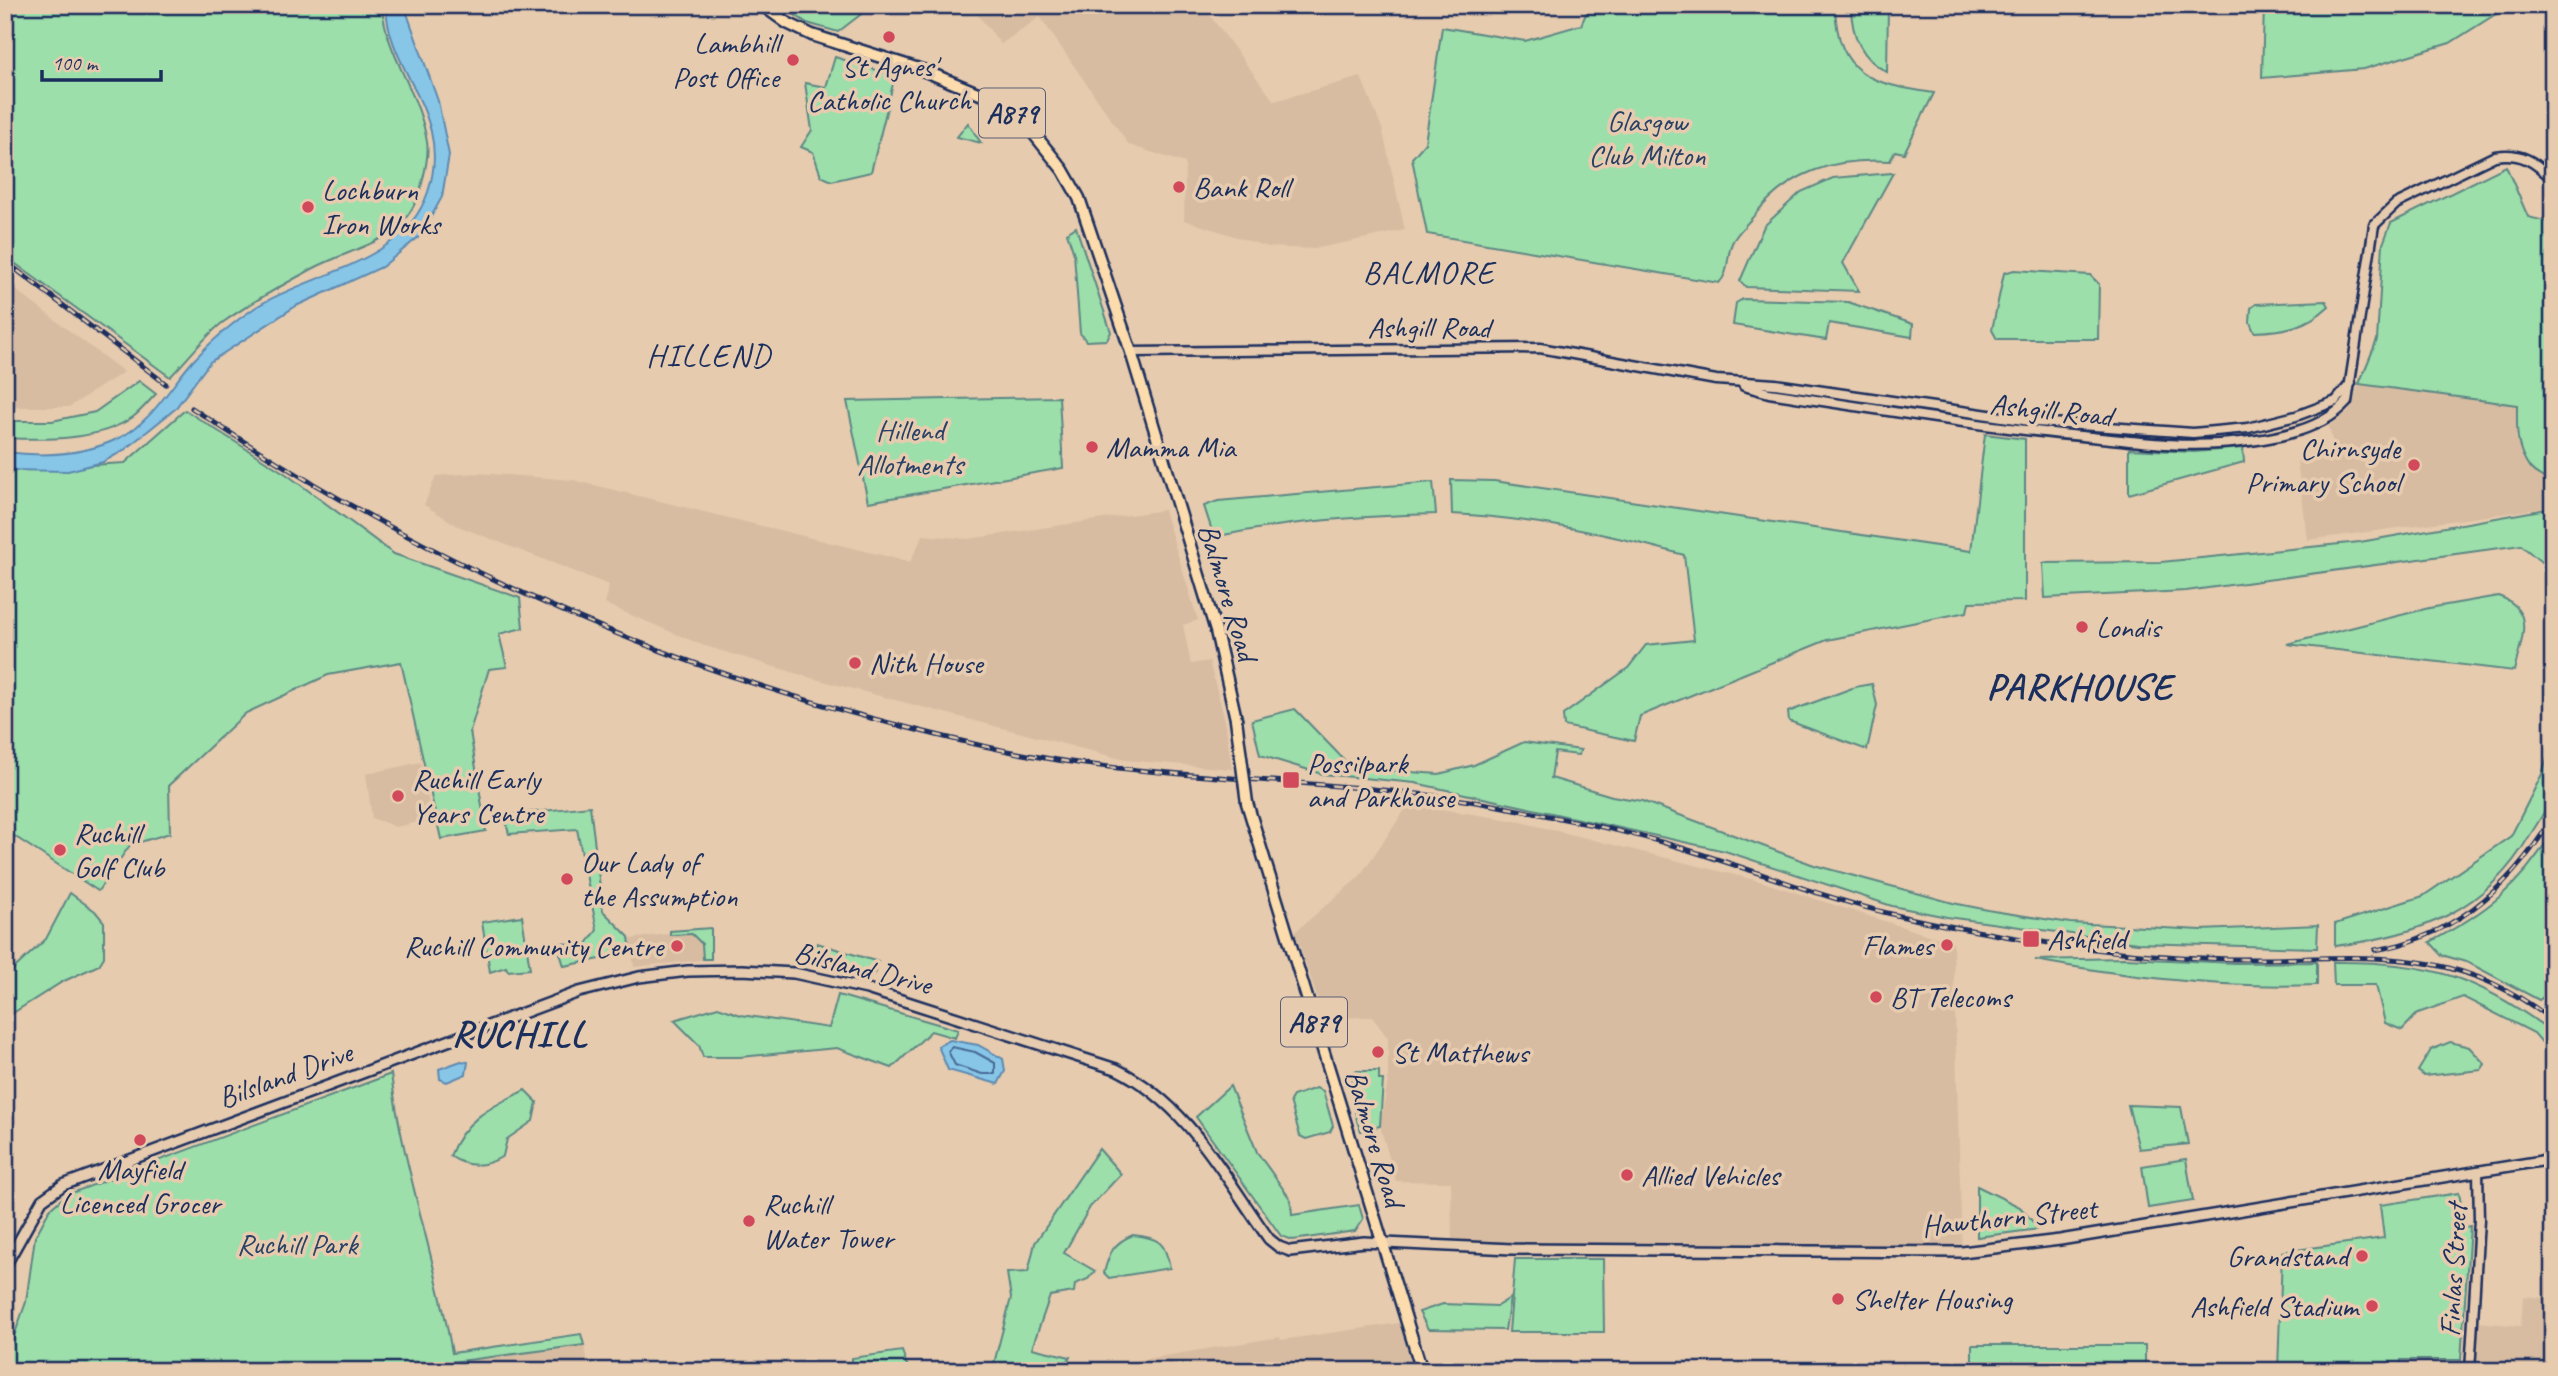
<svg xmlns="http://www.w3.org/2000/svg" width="2558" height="1376" viewBox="0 0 2558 1376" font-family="Caveat,sans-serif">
<rect width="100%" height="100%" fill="#e7cbae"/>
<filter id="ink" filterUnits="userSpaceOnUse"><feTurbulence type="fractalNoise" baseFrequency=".0143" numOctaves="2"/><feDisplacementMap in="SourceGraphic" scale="14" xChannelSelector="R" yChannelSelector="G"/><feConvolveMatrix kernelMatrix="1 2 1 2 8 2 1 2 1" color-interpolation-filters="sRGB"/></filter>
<g filter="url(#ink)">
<g fill="#d8bca2">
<path d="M970,5h232l72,96 87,-24 21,51 23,102 -91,19 -46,-2 -84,-27 1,-57 -56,-18 -89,-128 -39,27z"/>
<path d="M5,282l119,90 -55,35h-64z"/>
<path d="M2359,384l159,21 -2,34 16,31 16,9 5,11v17l-245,33 -11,-79 39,-2 -7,-33 20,-15z"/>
<path d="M478,473l95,7 337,82 13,-27 45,4 196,-29 34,110 -15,5 8,39 18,-3 16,59 7,49 -107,-9 -310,-81 -113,-34 -97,-41 4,-19 -151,-59 -34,-21 12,-29z"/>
<path d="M421,762l11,57 -36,8 -24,-9 -6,-44z"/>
<path d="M1409,804l108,17 246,61 190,61 9,309 -510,-5 -1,-65 -55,-1 -16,-55 8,-45v-43l-16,-21 -48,1 -29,-86 64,-55z"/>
<path d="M711,928v31l-77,8 -4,-28z"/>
<path d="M2553,1257v114h-80l6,-49 42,4 2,-30 21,2 3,-33z"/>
<path d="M1407,1322l14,49h-350l209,-34 1,3z"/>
<path d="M584,1345l6,26h-237l92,-9z"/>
<path d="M1068,1361l2,10h-46l1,-3z"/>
</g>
<g fill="#9ddfaa" stroke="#5c8784" stroke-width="2">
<path d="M5,5h377c3,49 38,88 45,137 2,12 -1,25 -4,37 -13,63 -60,64 -109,89 -30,16 -64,35 -92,55 -19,15 -35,37 -52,54l-165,-121z"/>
<path d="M780,5h93l-35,27 -31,-9z"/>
<path d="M1590,5h245c2,72 38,79 99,88l-30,60 -9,-2 -5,10c-57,-3 -101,10 -138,57 -6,7 -16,16 -20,25 -6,14 -2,29 -13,40l-292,-49 -15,-76 13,-15 17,-116 83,14 56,-16z"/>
<path d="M1851,5h37l-1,67c-27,-14 -36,-38 -36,-67z"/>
<path d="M2264,5h246l-60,38 -86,26 -102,9z"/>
<path d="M835,57l60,19 -24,96 -39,9 -11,-5 -8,-24 -12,-5 11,-17 -7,-47 21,4z"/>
<path d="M968,123l13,20 -24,-6z"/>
<path d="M2506,166l22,51 25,6v267c-6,-16 -14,-11 -23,-22 -15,-21 -13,-39 -13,-63l-158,-21 18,-44 6,-96 8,-21z"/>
<path d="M1893,173l-50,90 16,28 -113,-4 -6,-6 24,-55 37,-34 32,-14z"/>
<path d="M1076,227l35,105 -4,8 -21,1 -6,-8 -6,-79 -7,-21z"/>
<path d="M2014,270l76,5 9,9 -1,55h-101l-5,-9 12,-57z"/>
<path d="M1743,299l105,3 65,22 -1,13 -83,-14 -3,17 -93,-15 3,-22z"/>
<path d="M2326,301l3,5c-22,21 -45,25 -75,26l-4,-10 1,-14 5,-4z"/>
<path d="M139,381l17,13c-7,7 -15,17 -23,23 -34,24 -88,23 -128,21v-17h47l43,-9z"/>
<path d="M1059,397l4,71 -195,34 -21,-101z"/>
<path d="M185,410l101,64 108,80 126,44 3,30 -24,6 8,33 -18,2 -19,62 16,100 -45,8 -40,-177 -73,13 -82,38 -77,72 1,48 -40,12 -32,46 -93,-61v-360l120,-7z"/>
<path d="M1985,434l40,5v162l-56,1 -2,10 -140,28 -187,76 -6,25 -70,-15 -1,-11 65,-47 18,-23 48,-5 -10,-85c-76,-22 -153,-37 -232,-41l-1,-34 43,1 477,70z"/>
<path d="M2243,448l1,14 -115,32v-45l65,3z"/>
<path d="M1433,482l3,32c-75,2 -148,7 -222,23l-10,-31 14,-5z"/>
<path d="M2553,508v64l-32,-27 -335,46 -141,7 -2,-35 118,-1 199,-20z"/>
<path d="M2498,596c39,13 23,44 16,75l-227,-27 142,-36z"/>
<path d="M1872,684l5,21 -10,45 -78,-29 -1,-9 67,-25z"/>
<path d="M1295,709l57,59 87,6 35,-9 50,-23 57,8 -3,5 -23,-3 -4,26 61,18 30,5 172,64 139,38 40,8 77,12 131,7 117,-5 -1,23 -180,-5 -190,-26 -55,-11 -167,-55 -310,-68 -93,-9 -62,-19 -8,-35z"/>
<path d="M2553,739c0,16 2,33 0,48 -2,17 -14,34 -23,48 -44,77 -111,100 -195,111v-22l88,-28 88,-60 31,-62z"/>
<path d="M590,806l13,105 26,26 2,16 -67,13 -7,-23 29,2 11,-15 -20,-101 -68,5 -5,-19z"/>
<path d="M2553,831v119l-11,4 7,39 -10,7 -70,-37 -27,-8 -12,-13c55,-29 91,-56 123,-111z"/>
<path d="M70,893l25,18 9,11v35l-5,8 -37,17 -57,36v-41l41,-38z"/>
<path d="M522,916l8,53 -22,2 -2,-4 -16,5 -8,-50z"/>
<path d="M711,928v31h-8l-1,-15 -10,-10 -22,1v-4z"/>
<path d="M817,943l61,19 -3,11 -10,4 -51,-13 -2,-7z"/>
<path d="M2125,958l110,5 82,-1v23c-93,4 -190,-8 -282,-25z"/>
<path d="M2333,962c94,-1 145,14 220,71v22l-19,-22 -71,-36 -45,16 -16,17 -17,-7 -9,-38h-42z"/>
<path d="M838,995l120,35 -3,8 -24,-7 -39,37 -55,-20 -97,9h-37l-4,-12 -25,-25 44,-13 23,8 88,13z"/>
<path d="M2450,1042l19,5 16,17 -4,6 -57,6 -6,-5 13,-21z"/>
<path d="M1354,1071h25v9h4l-3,46 -19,5c-9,-16 -3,-31 -16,-50h9z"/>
<path d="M391,1074c12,94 45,185 61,279l129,-19 3,11 -139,18 -2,8h-438v-9l21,-60 9,-65 15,-28 16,-14z"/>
<path d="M1230,1086l27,66 34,48 1,15 67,-10 4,14 -8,12 -62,9 -12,-4 -85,-119z"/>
<path d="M1316,1088l7,3 10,35 -3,6 -24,7 -6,-3 -10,-35 3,-5z"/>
<path d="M525,1090l12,12 -4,19 -26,18 -4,17c-17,11 -34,13 -53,0 14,-37 41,-49 75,-66z"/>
<path d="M2128,1105l53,2 7,37 -49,5z"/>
<path d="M1099,1149l22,25 -31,33 -26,46 31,18 -7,8 -13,5 -1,8 -24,4 -18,52 38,9 -2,4 -43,7 -1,3h-32l19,-73 -4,-25 21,-1 7,-29z"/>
<path d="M2186,1159l7,42 -45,7 -6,-42z"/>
<path d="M1977,1186l43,21 19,22 -62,8z"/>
<path d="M2459,1193l6,34 5,-1 -9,134h-60l-1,11h-122l4,-119 102,-14 -4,-33z"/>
<path d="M1133,1235c26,3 32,6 37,33l-61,10 -5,-5c5,-20 9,-30 29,-38z"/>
<path d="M1515,1259h88l1,73h-95z"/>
<path d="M1510,1298l-5,32 -77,-1 -9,-17 24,-8 54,2z"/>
<rect x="1972" y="1345" width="173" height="26"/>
<path d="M902,1351l6,17 -56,3v-13z"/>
</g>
<g fill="#88c6e8" stroke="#5c8ab1" stroke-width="2">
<path d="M386,5h18l34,96 11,54 -7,42 -21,38 -39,32 -86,39 -86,56 -35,47 -52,42 -20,11 -35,9 -63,-1v-18c39,5 78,4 114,-14 32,-15 51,-51 73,-76 19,-21 40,-39 64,-55 56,-35 148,-43 172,-115 26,-78 -41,-120 -42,-187z"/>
<path d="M950,1040l28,5 25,14 2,12 -7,13 -50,-14 -10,-24z"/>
<path d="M461,1061l7,1 -2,12 -19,8 -7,-3 -1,-10z"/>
</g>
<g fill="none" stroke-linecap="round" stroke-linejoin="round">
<path stroke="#476b95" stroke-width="2" d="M952,1047l23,5 20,11v11h-13l-27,-9 -7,-14z"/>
<defs>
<g id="tertiary">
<path d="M1131,352l409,-4 176,32 59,4 262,38 156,11 55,-5 48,-12 40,-15 15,-18"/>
<path d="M1744,386l25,7c107,16 214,34 322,44 42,4 85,10 128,7 41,-3 100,-10 128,-42l27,-177 22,-21 99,-48c26,-4 40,5 58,24"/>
<path d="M2470,1371l9,-151 -1,-49"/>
</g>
<path id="secondary" d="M5,1266l37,-66 21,-15 516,-193 60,-15 49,-6 54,-1 52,3 73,16 249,80c73,36 107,106 153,170l10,8 11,4 74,-9 148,7 450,3 98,-12 493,-81"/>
<g id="primary">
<path d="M762,5l25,18 25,12 113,36 67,28 38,30 33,41 16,28 52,154 85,279 20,88"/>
<path d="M1247,803l175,568"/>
</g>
</defs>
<use href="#tertiary" stroke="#1b2f5e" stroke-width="13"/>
<use href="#secondary" stroke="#1b2f5e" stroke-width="14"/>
<use href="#primary" stroke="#1b2f5e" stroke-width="15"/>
<use href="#tertiary" stroke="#e7cbae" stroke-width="8"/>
<use href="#secondary" stroke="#e7cbae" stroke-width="9"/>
<use href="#primary" stroke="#fcdcac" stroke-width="10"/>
<defs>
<g id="rail">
<path d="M5,261l161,123"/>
<path d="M192,408c211,140 440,248 686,312 68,18 137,35 207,44 135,18 273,17 408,41 61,12 122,23 182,41 75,22 149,53 225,70 40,9 81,16 122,23 69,11 140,19 210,20 121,2 218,-21 321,62"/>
<path d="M2375,950c81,-13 137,-65 178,-133"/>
</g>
</defs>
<use href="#rail" stroke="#1b2f5e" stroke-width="5"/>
<use href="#rail" stroke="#e7cbae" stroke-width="2.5" stroke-dasharray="8" stroke-linecap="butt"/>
<defs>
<path id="primary-bridge" d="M1236,719l11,84"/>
</defs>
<use href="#primary-bridge" stroke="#1b2f5e" stroke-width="15" stroke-linecap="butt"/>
<use href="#primary-bridge" stroke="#fcdcac" stroke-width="10"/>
</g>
</g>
<g fill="#d1495b" stroke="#e7cbae" stroke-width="2.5">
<circle cx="889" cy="37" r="7"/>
<circle cx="793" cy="60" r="7"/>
<circle cx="1179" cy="187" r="7"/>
<circle cx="308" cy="207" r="7"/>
<circle cx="1092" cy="447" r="7"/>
<circle cx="2414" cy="465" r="7"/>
<circle cx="2082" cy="627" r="7"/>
<circle cx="855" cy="663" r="7"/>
<rect x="1282" y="771" width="18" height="18" rx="3.5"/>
<circle cx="398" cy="796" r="7"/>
<circle cx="60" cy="850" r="7"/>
<circle cx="567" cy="879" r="7"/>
<rect x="2022" y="930" width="18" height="18" rx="3.5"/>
<circle cx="1947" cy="945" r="7"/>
<circle cx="677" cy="946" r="7"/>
<circle cx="1876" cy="997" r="7"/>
<circle cx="1378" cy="1052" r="7"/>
<circle cx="140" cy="1140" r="7"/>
<circle cx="1627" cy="1175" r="7"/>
<circle cx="749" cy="1221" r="7"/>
<circle cx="2362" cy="1256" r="7"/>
<circle cx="1838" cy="1299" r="7"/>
<circle cx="2372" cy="1306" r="7"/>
</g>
<g text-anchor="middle" stroke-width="7" stroke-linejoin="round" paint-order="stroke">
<g fill="#e7cbae" stroke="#585e76" stroke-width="2">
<rect x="979" y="88.5" width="66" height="49" rx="5"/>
<rect x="1281" y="997.5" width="66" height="49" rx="5"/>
</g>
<g font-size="28" font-weight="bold" fill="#1b2f5e">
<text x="1012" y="123">A879</text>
<text x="1314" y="1032">A879</text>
</g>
<g font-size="30" fill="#1b2f5e" stroke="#e7cbae" text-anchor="start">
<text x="779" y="53" text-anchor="end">Lambhill<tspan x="779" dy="34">Post Office</tspan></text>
<text x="889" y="76" text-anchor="middle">St Agnes'<tspan x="889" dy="34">Catholic Church</tspan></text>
<text x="1193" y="197">Bank Roll</text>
<text x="322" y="200">Lochburn<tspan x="322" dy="34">Iron Works</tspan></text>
<text x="1106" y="457">Mamma Mia</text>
<text x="2400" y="458" text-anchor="end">Chirnsyde<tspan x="2400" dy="34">Primary School</tspan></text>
<text x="2096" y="637">Londis</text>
<text x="869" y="673">Nith House</text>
<text x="1307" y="773">Possilpark<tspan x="1307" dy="34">and Parkhouse</tspan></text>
<text x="412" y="789">Ruchill Early<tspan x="412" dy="34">Years Centre</tspan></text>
<text x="74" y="843">Ruchill<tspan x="74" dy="34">Golf Club</tspan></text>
<text x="581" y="872">Our Lady of<tspan x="581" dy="34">the Assumption</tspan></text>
<text x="2047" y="949">Ashfield</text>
<text x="1933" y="955" text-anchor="end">Flames</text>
<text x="663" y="956" text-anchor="end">Ruchill Community Centre</text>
<text x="1890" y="1007">BT Telecoms</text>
<text x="1392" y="1062">St Matthews</text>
<text x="140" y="1179" text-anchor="middle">Mayfield<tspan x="140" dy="34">Licenced Grocer</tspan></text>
<text x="1641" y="1185">Allied Vehicles</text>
<text x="763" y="1214">Ruchill<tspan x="763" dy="34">Water Tower</tspan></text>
<text x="2348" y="1266" text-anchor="end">Grandstand</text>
<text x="1852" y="1309">Shelter Housing</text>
<text x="2358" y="1316" text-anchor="end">Ashfield Stadium</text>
</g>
<g font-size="30" fill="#284166" stroke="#e7cbae">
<text x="1647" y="131">Glasgow<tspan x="1647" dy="34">Club Milton</tspan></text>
<text x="910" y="440">Hillend<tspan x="910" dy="34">Allotments</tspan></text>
<text x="297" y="1254">Ruchill Park</text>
</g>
<g font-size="30" fill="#1b2f5e" stroke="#e7cbae">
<text x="1429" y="337">Ashgill Road</text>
<text transform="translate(2051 410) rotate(6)" y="10">Ashgill Road</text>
<text transform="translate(1228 592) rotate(73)" y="10">Balmore Road</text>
<text transform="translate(863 968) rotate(14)" y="10">Bilsland Drive</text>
<text transform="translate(285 1075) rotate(-20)" y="10">Bilsland Drive</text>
<text transform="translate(1375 1138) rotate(73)" y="10">Balmore Road</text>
<text transform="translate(2009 1217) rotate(-6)" y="10">Hawthorn Street</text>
<text transform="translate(2453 1270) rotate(-87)" y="10">Finlas Street</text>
</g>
<g font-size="32" letter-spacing="2" fill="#1b2f5e" stroke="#e7cbae">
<text x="1429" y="283">BALMORE</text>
<text x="709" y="366">HILLEND</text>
</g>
<g font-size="37" font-weight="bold" letter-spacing="2" fill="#1b2f5e" stroke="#e7cbae">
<text x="2080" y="699">PARKHOUSE</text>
<text x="520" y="1046">RUCHILL</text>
</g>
</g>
<rect width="2558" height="1376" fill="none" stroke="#e7cbae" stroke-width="28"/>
<rect x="14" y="14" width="2530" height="1348" fill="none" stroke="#1b2f5e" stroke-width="2.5" filter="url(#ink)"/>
<path d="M42 70v10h119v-10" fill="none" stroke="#1b2f5e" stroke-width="3.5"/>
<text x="52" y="70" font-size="21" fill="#1b2f5e" stroke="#e7cbae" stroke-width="5" paint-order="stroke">100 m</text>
</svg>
